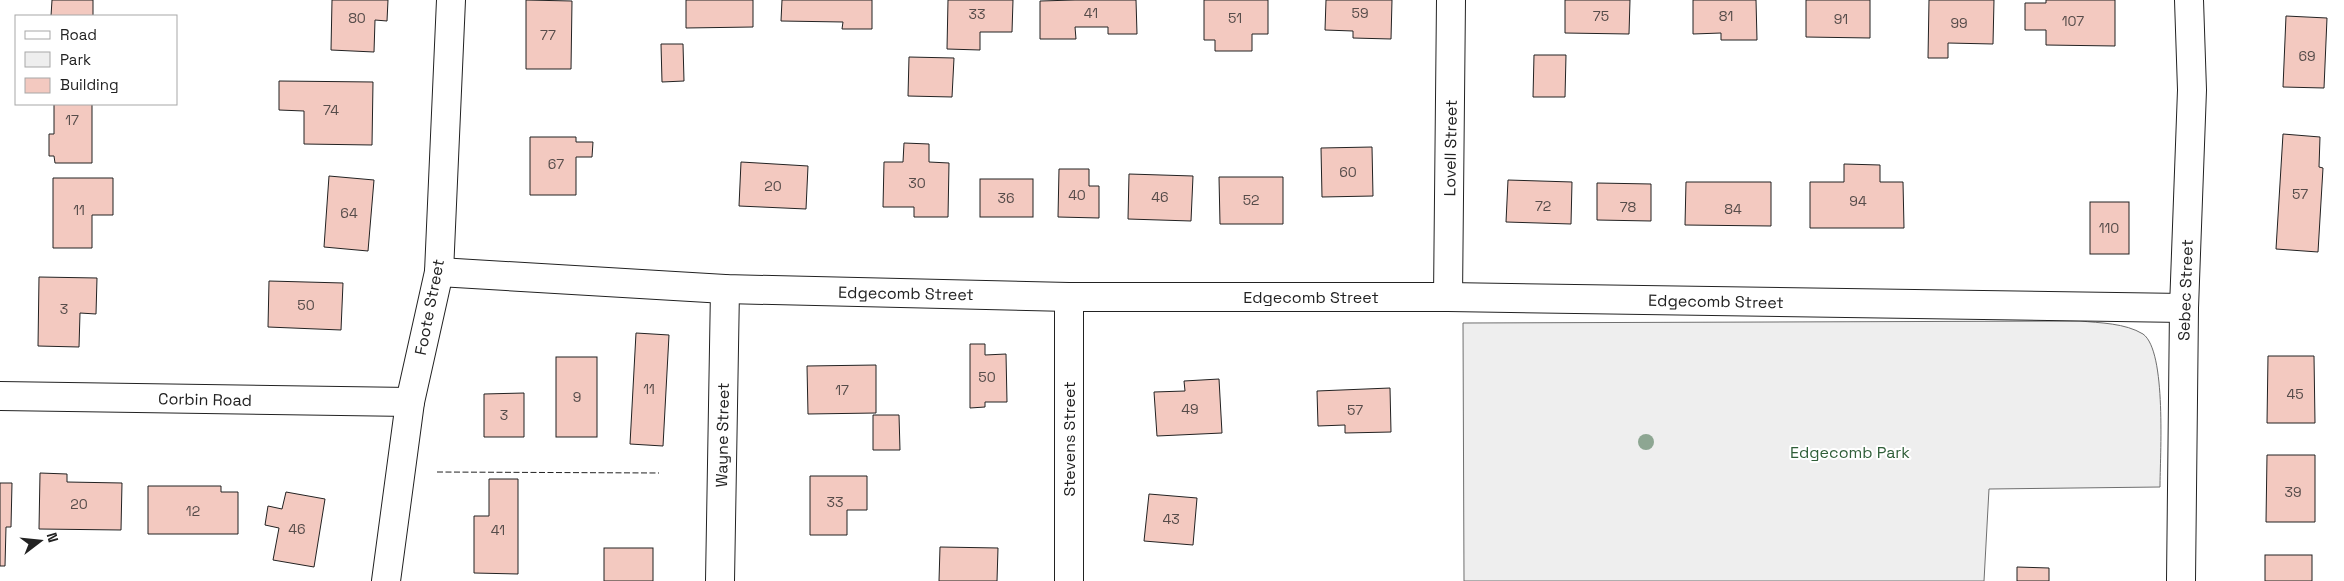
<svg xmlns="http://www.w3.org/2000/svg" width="2344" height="581" viewBox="0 0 2344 581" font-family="'Space Grotesk',sans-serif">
<rect width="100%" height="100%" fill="#fff"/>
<path fill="#eee" stroke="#6f6f6f" d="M2080,321c20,2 45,2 63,13 24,17 17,123 17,153l-171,2 -5,92h-520l-1,-258z"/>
<g fill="#f3c9c0" stroke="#222">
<path d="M52,0h41v16h-42z"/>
<path d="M332,0h56l-1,21 -12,-1 -1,32 -43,-2z"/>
<path d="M526,0l46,1 -1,68h-45z"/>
<path d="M686,0h67v27l-67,1z"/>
<path d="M782,0h90v29h-30l1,-7 -62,-1z"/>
<path d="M948,0h65l-1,32h-32v18l-33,-1z"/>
<path d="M1075,0h61l1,34h-29v-7h-33l1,12h-36v-38z"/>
<path d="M1204,0h64v34h-16v17h-37v-11h-11z"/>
<path d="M1326,0h66l-1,39 -38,-1v-7l-28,-1z"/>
<path d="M1565,0h65l-1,34 -64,-1z"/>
<path d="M1693,0h63l1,40h-36v-7l-28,1z"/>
<path d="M1806,0h64v38l-64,-1z"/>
<path d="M1929,0h65l-1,44 -45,-1v15h-20z"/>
<path d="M2046,0h69v46l-69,-1v-15h-21v-27h21z"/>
<path d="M2286,16l41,2 -3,70 -41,-1z"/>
<path d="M661,44h22l1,37 -22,1z"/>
<path d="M1534,55h32l-1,42h-32z"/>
<path d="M909,57l45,1 -2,39 -44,-1z"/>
<path d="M279,81l94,1 -1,63 -68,-1v-33l-25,-1z"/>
<path d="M54,104h38v59h-37l-1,-7h-5v-22h5z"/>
<path d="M2283,134l37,3 -1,30 4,1 -5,84 -42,-3z"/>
<path d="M530,137h46v5h17l-1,15h-16v38h-46z"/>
<path d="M904,143l25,1v18l20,1 -1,54h-34v-10h-31l1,-45h19z"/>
<path d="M1372,147l1,49 -51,1 -1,-49z"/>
<path d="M741,162l67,4 -2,43 -67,-3z"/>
<path d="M1844,164l36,1v17h23l1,46h-94v-46h34z"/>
<path d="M1059,169h30v17h10v32l-41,-1z"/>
<path d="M1129,174l64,2 -2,45 -63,-2z"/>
<path d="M329,176l45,4 -6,71 -44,-4z"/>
<path d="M1219,177h64v47h-63z"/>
<path d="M53,178h60v37h-21v33h-39z"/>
<rect x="980" y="179" width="53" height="38"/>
<path d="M1508,180l64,2 -1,42 -65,-2z"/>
<path d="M1686,182h85v44l-86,-1z"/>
<path d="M1597,183l54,1v37l-54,-1z"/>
<rect x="2090" y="202" width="39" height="52"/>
<path d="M39,277l58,1 -1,36 -16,-1 -1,34 -41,-1z"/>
<path d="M269,281l74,2 -2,47 -73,-3z"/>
<path d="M636,333l33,2 -6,111 -33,-2z"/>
<path d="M970,344h15v11l21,-1 1,48h-22v5l-15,1z"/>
<path d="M2268,356h46l1,67h-48z"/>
<rect x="556" y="357" width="41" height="80"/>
<path d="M876,365v48l-68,1 -1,-48z"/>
<path d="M1219,379l3,54 -65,3 -3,-44 31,-1 -1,-10z"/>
<path d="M1390,388l1,44 -46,1v-8l-27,1 -1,-35z"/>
<path d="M524,393v44h-40v-43z"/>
<path d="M873,415h26l1,35h-27z"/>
<path d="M2267,455h48v67h-49z"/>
<path d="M40,473l27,1v8l55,1 -1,47 -82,-1z"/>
<path d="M810,476h57v34h-20v25h-37z"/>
<path d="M489,479h29v95l-44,-1v-57h15z"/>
<path d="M0,483h12l-1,44h-5l-1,39h-5z"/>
<path d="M148,486h73v6h17v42h-90z"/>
<path d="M286,492l39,7 -11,68 -41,-7 6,-32 -14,-3 3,-19 14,3z"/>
<path d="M1149,494l48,4 -4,47 -49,-4z"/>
<path d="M940,547l58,1 -1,33h-58z"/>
<rect x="604" y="548" width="49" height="33"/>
<rect x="2265" y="555" width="47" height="26"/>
<path d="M2017,567l32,1v13h-32z"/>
</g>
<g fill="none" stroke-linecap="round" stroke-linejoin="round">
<defs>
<g id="minor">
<path d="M439,272l286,17 344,8h379l736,11"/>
<path d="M1069,297v284"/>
<path d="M1448,297l3,-297"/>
<path d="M0,396l410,6"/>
<path d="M386,581l24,-179 29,-130 12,-272"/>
<path d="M720,581l5,-292"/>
<path d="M2181,581l3,-273 8,-218 -3,-90"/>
</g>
</defs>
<use href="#minor" stroke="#222" stroke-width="30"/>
<use href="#minor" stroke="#fff" stroke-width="28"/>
<path stroke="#222" stroke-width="1" stroke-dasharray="6 2.5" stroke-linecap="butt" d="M437,472l222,1"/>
</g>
<circle fill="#8da692" cx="1646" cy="442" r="8"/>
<g text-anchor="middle" stroke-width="4" stroke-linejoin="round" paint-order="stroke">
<g font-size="14" fill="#564c4a">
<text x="1091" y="18">41</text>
<text x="1360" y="18">59</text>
<text x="977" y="19">33</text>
<text x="1601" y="21">75</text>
<text x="1726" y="21">81</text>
<text x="357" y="23">80</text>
<text x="1235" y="23">51</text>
<text x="1841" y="24">91</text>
<text x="2073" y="26">107</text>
<text x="1959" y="28">99</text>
<text x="548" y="40">77</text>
<text x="2307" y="61">69</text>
<text x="331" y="115">74</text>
<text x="72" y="125">17</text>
<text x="556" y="169">67</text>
<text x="1348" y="177">60</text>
<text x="917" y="188">30</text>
<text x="773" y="191">20</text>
<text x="2300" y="199">57</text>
<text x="1077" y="200">40</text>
<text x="1160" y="202">46</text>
<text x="1006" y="203">36</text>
<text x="1251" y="205">52</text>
<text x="1858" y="206">94</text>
<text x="1543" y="211">72</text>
<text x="1628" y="212">78</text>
<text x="1733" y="214">84</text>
<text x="79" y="215">11</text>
<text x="349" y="218">64</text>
<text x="2109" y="233">110</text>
<text x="306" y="310">50</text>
<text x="64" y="314">3</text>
<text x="987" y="382">50</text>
<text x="649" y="394">11</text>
<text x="842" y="395">17</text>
<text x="2295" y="399">45</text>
<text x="577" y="402">9</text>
<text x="1190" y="414">49</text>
<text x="1355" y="415">57</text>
<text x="504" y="420">3</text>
<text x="2293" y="497">39</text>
<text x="835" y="507">33</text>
<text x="79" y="509">20</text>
<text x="193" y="516">12</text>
<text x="1171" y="524">43</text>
<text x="297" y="534">46</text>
<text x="498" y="535">41</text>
</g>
<g font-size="16" fill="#222" stroke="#fff">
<text transform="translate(1450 148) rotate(-89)" y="6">Lovell Street</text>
<text transform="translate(2185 290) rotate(-88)" y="6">Sebec Street</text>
<text transform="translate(906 293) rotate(1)" y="6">Edgecomb Street</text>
<text x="1311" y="303">Edgecomb Street</text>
<text transform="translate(1716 301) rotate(1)" y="6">Edgecomb Street</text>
<text transform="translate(429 307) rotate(-79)" y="6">Foote Street</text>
<text transform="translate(205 399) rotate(1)" y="6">Corbin Road</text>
<text transform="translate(722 435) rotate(-89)" y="6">Wayne Street</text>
<text transform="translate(1069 439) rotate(-90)" y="6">Stevens Street</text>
</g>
<g font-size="16" fill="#2f5e38" stroke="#fff">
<text x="1850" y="458">Edgecomb Park</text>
</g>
</g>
<rect x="15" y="15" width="162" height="90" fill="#ffffff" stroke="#a7a7a7"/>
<rect x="25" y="31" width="25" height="8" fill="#ffffff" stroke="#a7a7a7"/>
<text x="60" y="40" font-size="15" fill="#222222">Road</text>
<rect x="25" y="52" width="25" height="15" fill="#eeeeee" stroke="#a7a7a7"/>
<text x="60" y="65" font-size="15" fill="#222222">Park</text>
<rect x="25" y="78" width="25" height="15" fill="#f3c9c0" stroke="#a7a7a7"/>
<text x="60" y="90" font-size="15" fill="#222222">Building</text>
<g transform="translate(40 541) rotate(74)" stroke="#ffffff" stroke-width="4" paint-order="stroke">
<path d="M0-4L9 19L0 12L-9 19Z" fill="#222222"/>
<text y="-8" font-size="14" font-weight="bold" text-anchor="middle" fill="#222222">N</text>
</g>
</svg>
